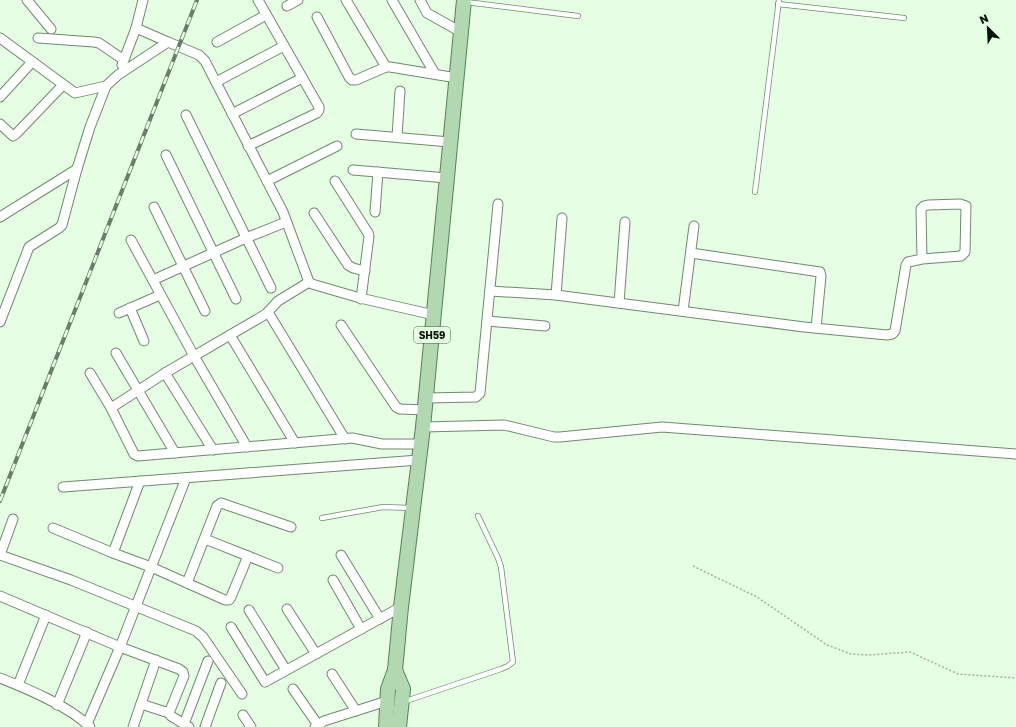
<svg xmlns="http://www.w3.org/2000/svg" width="1016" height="727" viewBox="0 0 1016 727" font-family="'Golos Text',sans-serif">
<rect width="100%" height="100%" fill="#e5fee4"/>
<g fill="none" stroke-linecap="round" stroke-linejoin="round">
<defs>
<g id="service">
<path d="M466,2l112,14"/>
<path d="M778,4l126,14"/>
<path d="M755,192l24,-192"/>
<path d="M322,518l61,-11 28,1"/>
<path d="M403,702l98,-33 7,-3 5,-4 -12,-95 -3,-9 -20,-42"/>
</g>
<g id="minor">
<path d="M27,0l24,29"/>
<path d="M346,0l40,67"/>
<path d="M392,0l43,74"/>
<path d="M420,0l7,13 34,19"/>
<path d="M287,6l11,-6"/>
<path d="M317,17l32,60 3,3h4l30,-13h4l67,11"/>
<path d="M136,28l32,14"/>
<path d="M0,38l75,55 31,-7 12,-11 50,-33 31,13 6,6 78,151 26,70 3,2 48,14 74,17"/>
<path d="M38,38l56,4 5,1 25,17"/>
<path d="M217,42l49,-27"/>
<path d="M122,65l14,-37 7,-28"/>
<path d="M216,82l68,-36"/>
<path d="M0,97l32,-35"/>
<path d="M232,114l70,-36"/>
<path d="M186,115l85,173"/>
<path d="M0,124l13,12 3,-2 47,-49"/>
<path d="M356,134l94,8"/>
<path d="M397,137l3,-46"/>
<path d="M248,146l69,-33 2,-3v-3l-61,-107"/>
<path d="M166,155l70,144"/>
<path d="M353,170l94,8"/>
<path d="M267,181l70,-35"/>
<path d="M335,181l33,52 1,3 -8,63"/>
<path d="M154,207l51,104"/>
<path d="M375,212l3,-40"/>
<path d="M314,213l34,52 5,3 12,3"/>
<path d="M0,217l77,-48"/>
<path d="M131,240l63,116 53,91"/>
<path d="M691,253l129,19 1,4 -5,52"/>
<path d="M153,280l93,-42 40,-16"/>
<path d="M309,282l-31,19 -12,13 -101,59 -54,35 23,46 4,2 214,-18 30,6h39"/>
<path d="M490,291l66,4 248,32 83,8 5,-1 3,-3 11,-66 2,-3 14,-3 39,-3 4,-4 1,-46 -6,-2 -32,1 -4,1 -3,3 1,50"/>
<path d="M556,295l6,-77"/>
<path d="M619,303l6,-81"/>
<path d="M130,308l14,33"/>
<path d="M683,311l11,-85"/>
<path d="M268,312l77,127"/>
<path d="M119,313l41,-18"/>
<path d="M487,321l58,5"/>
<path d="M0,322l29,-75 30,-19 3,-3 15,-56 13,-42 16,-41"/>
<path d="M341,325l55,82 4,2 25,1"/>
<path d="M230,335l65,108"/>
<path d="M116,353l59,100"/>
<path d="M90,373l21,35"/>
<path d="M165,373l48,77"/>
<path d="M426,398l50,-1 4,-4 18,-189"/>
<path d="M423,427l81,-2 50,12h6l102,-10 354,27"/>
<path d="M63,487l356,-27"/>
<path d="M53,528l60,25 38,14 74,33h4l2,-3 17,-41"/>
<path d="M205,539l73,29"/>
<path d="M113,553l27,-72"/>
<path d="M0,555l71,25 125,51 7,6 39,57"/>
<path d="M0,555l13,-36"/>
<path d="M341,555l39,64"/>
<path d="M333,580l28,49"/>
<path d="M187,583l30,-77 4,-3 70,24"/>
<path d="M0,596l120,51 59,22 4,3 1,4 -15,37 2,3 18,11"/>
<path d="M287,609l29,45"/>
<path d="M249,610l37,60"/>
<path d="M231,627l34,55 136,-75"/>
<path d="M332,674l24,37"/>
<path d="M0,678c28,11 69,28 90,49"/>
<path d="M18,685l28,-70"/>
<path d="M293,689l25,36"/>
<path d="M141,704l28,9"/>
<path d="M57,705l30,-73"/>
<path d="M243,715l8,12"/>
<path d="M87,724l33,-77 66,-169"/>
<path d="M184,724l24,-63"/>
<path d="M133,727l23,-67"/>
<path d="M205,727l16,-44"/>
<path d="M315,727l9,-6 63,-20"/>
</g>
<g id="primary">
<path d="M395,670l8,19 -4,38"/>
<path d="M386,727l2,-38 7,-19 6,-63 22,-180 41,-427"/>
</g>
</defs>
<use href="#service" stroke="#728971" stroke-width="6"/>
<use href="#minor" stroke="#728971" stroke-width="11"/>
<use href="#primary" stroke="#568255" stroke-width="16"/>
<path stroke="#9eb29d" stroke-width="1.5" stroke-dasharray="2 2" stroke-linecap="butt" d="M693,566l64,31 70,48 24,9 18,1 41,-3 48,22 58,4"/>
<use href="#service" stroke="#fff" stroke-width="4.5"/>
<use href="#minor" stroke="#fff" stroke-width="9"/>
<use href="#primary" stroke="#b2d8b2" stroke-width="14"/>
<defs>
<path id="rail" d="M0,501l197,-501"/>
</defs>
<use href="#rail" stroke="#6c7c6b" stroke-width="4"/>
<use href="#rail" stroke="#e5fee4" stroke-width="2.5" stroke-dasharray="8" stroke-linecap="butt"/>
</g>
<g text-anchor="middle" stroke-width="4" stroke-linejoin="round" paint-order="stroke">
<rect fill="#e5fee4" stroke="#4c5a4b" stroke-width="1" x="414" y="327" width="36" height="16" rx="3"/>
<g font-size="10" font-weight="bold" fill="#0a130a">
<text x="432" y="339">SH59</text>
</g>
</g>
<g transform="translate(988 28) rotate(336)" stroke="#e5fee4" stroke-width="3" paint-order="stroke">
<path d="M0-3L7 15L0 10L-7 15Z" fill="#0a130a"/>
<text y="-6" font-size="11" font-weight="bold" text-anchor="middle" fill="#0a130a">N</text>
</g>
</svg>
